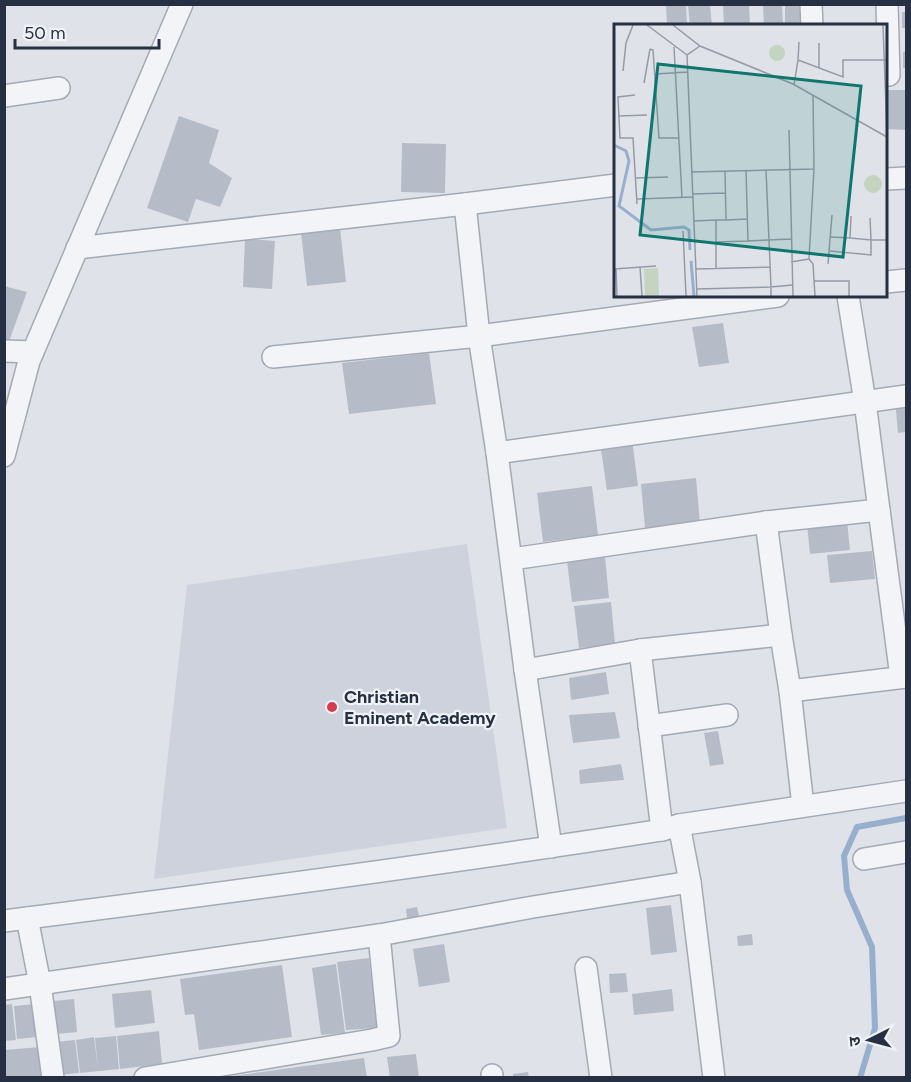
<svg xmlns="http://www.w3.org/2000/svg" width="911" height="1082" viewBox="0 0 911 1082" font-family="Figtree,'Noto Sans Devanagari',sans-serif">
<rect width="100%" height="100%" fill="#dfe3e9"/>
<path fill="#cdd2dc" d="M467,544l40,284 -353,51 33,-294z"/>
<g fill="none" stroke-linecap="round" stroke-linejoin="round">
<path stroke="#97afcc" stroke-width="6" d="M860,1078l15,-50 -3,-81 -25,-57 -3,-34 13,-29 49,-9"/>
</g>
<g fill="#b6bcc7">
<path d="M666,4h20l1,22h-20z"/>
<path d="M723,4h26l1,22h-26z"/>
<path d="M763,4h19l1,22h-19z"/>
<rect x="785" y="4" width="18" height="22"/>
<path d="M688,5h22l2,21h-22z"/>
<rect x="902" y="12" width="4" height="16"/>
<path d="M906,51v17h-3v-16z"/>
<path d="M886,90h20v40l-20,-1z"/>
<path d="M179,116l40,14 -10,33 23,15 -12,29 -24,-8 -8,23 -41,-14z"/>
<path d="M402,143l44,1 -1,49 -44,-1z"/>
<path d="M340,228l6,54 -39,4 -6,-54z"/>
<path d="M245,239l30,2 -3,48 -29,-2z"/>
<path d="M4,286l23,6 -19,52h-4z"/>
<path d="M723,323l6,40 -30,4 -7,-40z"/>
<path d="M429,353l7,51 -87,10 -7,-51z"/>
<path d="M906,398v34l-8,1 -3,-34z"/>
<path d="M632,439l6,47 -31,4 -7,-47z"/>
<path d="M696,478l4,45 -55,5 -4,-44z"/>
<path d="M592,486l6,49 -55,7 -6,-49z"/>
<path d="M847,521l3,29 -40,4 -3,-29z"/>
<path d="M872,551l3,28 -45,4 -3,-28z"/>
<path d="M605,557l4,41 -37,4 -5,-41z"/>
<path d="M611,602l4,42 -36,4 -5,-42z"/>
<path d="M606,672l3,22 -38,6 -2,-22z"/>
<path d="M615,712l5,26 -47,5 -4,-28z"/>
<path d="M718,731l6,33 -14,2 -6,-33z"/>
<path d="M621,764l3,16 -44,4 -1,-14z"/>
<path d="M671,905l6,47 -26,3 -5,-47z"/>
<path d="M417,907l2,9 -12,2 -1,-9z"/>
<path d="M752,934l1,11 -15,1 -1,-10z"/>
<path d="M444,944l6,38 -31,5 -6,-38z"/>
<path d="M369,958l8,70 -31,2 -9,-68z"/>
<path d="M336,964l9,69 -24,2 -9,-67z"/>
<path d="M282,965l10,72 -93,13 -5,-36 -9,1 -5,-36z"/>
<path d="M626,973l2,19 -18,1 -1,-19z"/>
<path d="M672,989l2,22 -40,4 -2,-21z"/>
<path d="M151,990l4,33 -40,5 -3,-34z"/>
<path d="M74,999l3,33 -20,2 -3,-33z"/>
<path d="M12,1004l4,36 -12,1v-36z"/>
<path d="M34,1004l3,33 -20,2 -3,-33z"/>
<path d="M159,1031l3,33 -42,5 -3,-33z"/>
<path d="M116,1036l3,33 -39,4 -4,-33 18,-3 4,31 -3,-30z"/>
<path d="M75,1040l4,33 -21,2 -3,-33z"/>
<path d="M41,1047l3,31h-40v-28z"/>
<path d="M416,1054l3,24h-29l-3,-21z"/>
<path d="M364,1058l3,20h-134v-2z"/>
<path d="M528,1072l1,6h-16v-4z"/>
</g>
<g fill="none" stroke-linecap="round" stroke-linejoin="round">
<defs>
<g id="minor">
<path d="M811,4l1,22"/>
<path d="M887,4l2,71"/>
<path d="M4,96l55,-8"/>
<path d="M886,179l20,-1"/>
<path d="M465,204l151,-19"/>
<path d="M77,248l388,-44 14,132 18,117 28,217 26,177"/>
<path d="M886,282l20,-2"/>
<path d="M4,351l29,1"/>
<path d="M273,357l206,-21 299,-40"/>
<path d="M497,453l409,-57"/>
<path d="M4,456l25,-95 153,-357"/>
<path d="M879,510l22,167"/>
<path d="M766,522l15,113"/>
<path d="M512,559l254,-37 113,-12 -14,-108 -17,-106"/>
<path d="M640,650l22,180"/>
<path d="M525,670l115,-20 141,-15 9,56 116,-14"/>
<path d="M790,691l13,115"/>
<path d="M649,726l78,-11"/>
<path d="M679,825l11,57 24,196"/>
<path d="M864,859l42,-7"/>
<path d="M27,918l13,66 13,94"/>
<path d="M4,921c220,-28 440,-57 658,-91l17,-5 227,-34"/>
<path d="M586,968l15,110"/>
<path d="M4,989l375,-54 154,-28 157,-25"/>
<path d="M492,1075v3"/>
<path d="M145,1078l227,-38 17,-4 -10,-101"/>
</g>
</defs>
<use href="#minor" stroke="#a4aab4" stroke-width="24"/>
<use href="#minor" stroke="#f2f4f7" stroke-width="21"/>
</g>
<circle fill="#d83b4d" stroke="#eff2f7" stroke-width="2" cx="332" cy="707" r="6"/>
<g text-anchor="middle" stroke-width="4.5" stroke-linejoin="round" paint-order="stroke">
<g font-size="18" font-weight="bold" fill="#273042" stroke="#eff2f7" text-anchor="start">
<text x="344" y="703">Christian<tspan x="344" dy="21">Eminent Academy</tspan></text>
</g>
</g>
<g transform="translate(614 24)">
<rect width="273" height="273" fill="#dfe3e9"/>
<path d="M155 29a8 8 0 1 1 16 0a8 8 0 1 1-16 0ZM250 160a9 9 0 1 1 18 0a9 9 0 1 1-18 0ZM44,244l1,28h-14l-1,-27z" fill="#c4d4c0"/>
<path fill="none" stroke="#97afcc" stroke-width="3" d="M0,121l12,6 3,10 -10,45 32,24 33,-3 5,3 1,20M77,237l3,35"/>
<path fill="none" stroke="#959ba6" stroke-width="1.5" d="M33,1l40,30M59,1l27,21 93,38 94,53M269,1l4,110M185,18l-1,18 45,17v-17h44M60,23l8,151M36,25l3,1 6,88h19M205,44v-25M9,47l3,-28 7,-18M41,50l33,-2M30,59l6,-34M180,61l4,-25M21,71l-17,2 2,41h13l4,66M4,92l29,-1M175,106l4,166M200,145l-5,90 4,5 2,32M132,147l2,70 43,-2M77,148l123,-3 -1,-74M22,154l32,-1M78,170l34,-1M23,175l56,-2M112,196l22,-1M80,197l22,-1M69,207l3,65M217,213l19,1 1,-22M236,214l21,2 -1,-22M102,218l32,-1M216,227l41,4v-15h16M177,238l18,-3M214,240l4,-49M26,243l2,29M102,244v-48h10l-1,-49M0,245l42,-3M2,245l1,27M82,245l74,-2M200,257h35v15M83,265l74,-2 -5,-117M83,272l-10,-241 13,-9M157,272v-9l22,-2"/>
<path fill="#0f766e" fill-opacity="0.15" stroke="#0f766e" stroke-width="3" d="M44,40l203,22 -18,171 -203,-22z"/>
<rect width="273" height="273" fill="none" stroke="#273042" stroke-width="3"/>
</g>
<rect width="911" height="1082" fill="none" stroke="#273042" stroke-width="12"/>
<g transform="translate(869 1040) rotate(264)" stroke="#eff2f7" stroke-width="4.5" paint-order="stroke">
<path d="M0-4.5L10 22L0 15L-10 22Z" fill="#273042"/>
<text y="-9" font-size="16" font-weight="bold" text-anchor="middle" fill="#273042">उ</text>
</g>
<path d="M15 39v9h144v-9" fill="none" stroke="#273042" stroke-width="3"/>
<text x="24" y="39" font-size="18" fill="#273042" stroke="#eff2f7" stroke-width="4.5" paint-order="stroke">50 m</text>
</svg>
